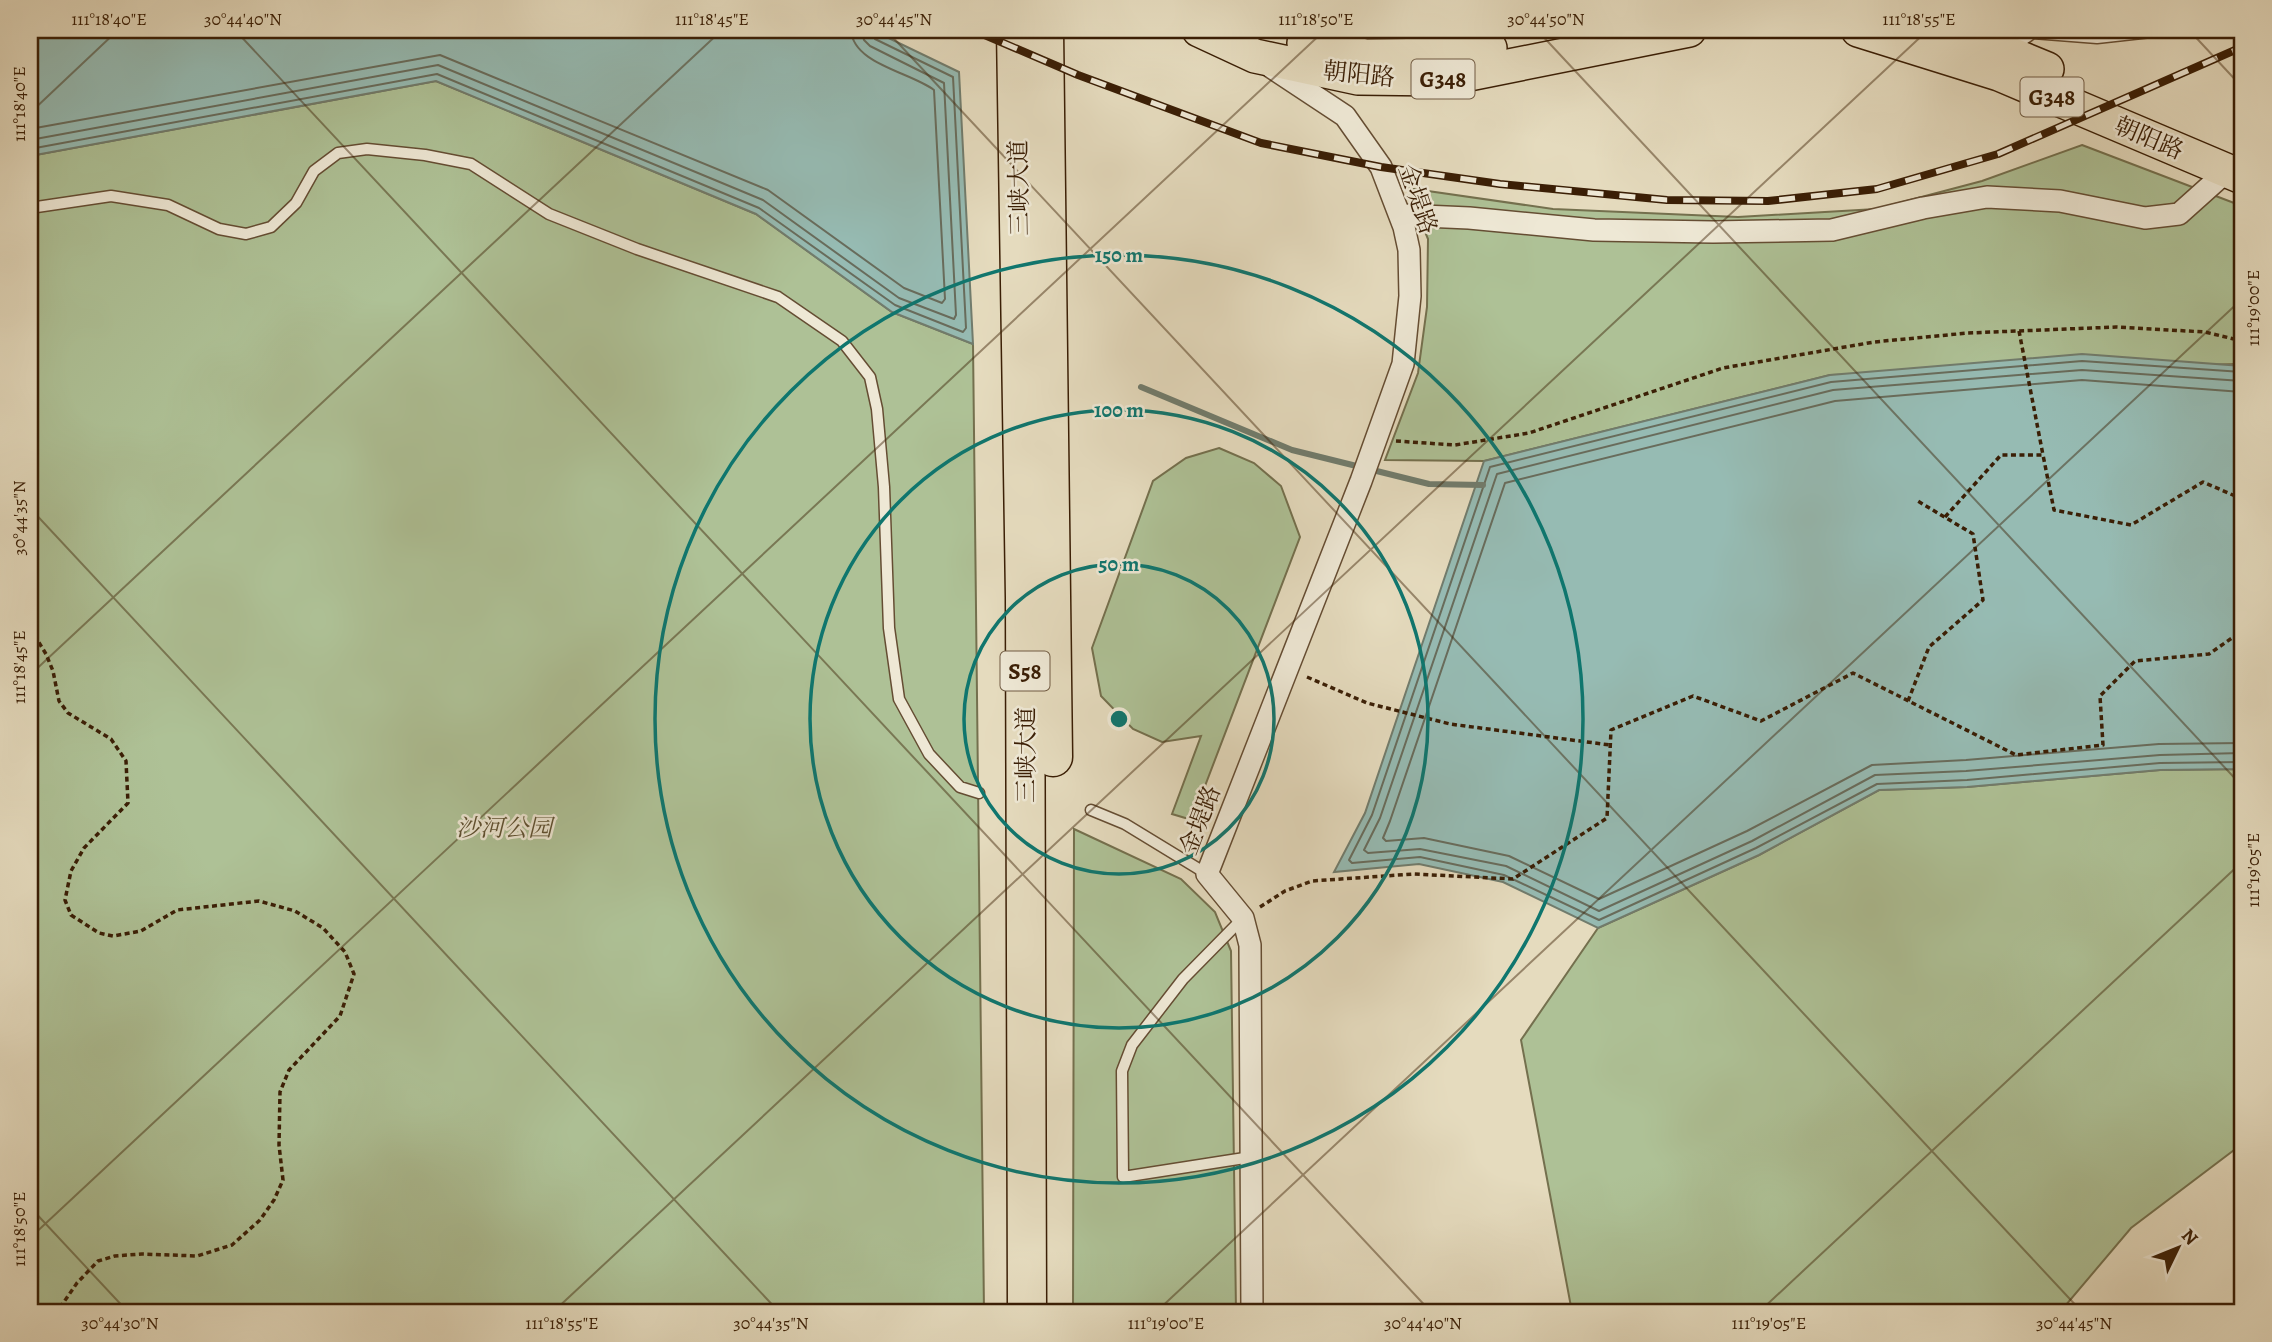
<svg xmlns="http://www.w3.org/2000/svg" width="2272" height="1342" viewBox="0 0 2272 1342" font-family="Alegreya,'Noto Serif SC',serif">
<rect width="100%" height="100%" fill="#e5dbbe"/>
<filter id="stains"><feTurbulence type="fractalNoise" baseFrequency=".00286" numOctaves="4"/><feColorMatrix values="0 0 0 0 .2 0 0 0 0 .09 0 0 0 0 .02 0 0 0 .5 -.17"/></filter>
<radialGradient id="worn" r=".72"><stop offset=".6" stop-color="#630" stop-opacity="0"/><stop offset="1" stop-color="#630" stop-opacity=".3"/></radialGradient>
<g fill="#aec196" stroke="#74704e" stroke-width="2">
<path d="M436,81l320,133 136,98 81,32 11,968h-954v-1156z"/>
<path d="M2082,145l160,61v160l-5,-2 -407,11 -346,86 -99,-1 33,-87 9,-66 1,-68 -21,-51 146,21 185,8 138,-8 106,-28z"/>
<path d="M1219,448l35,15 27,23 19,51 -108,283 -20,-6 29,-78 -39,6 -29,-13 -32,-33 -9,-48 61,-167 33,-23z"/>
<path d="M2242,769v375l-111,84 -71,84h-488l-51,-272 77,-112 161,-73 120,-65 88,-3 193,-17z"/>
<path d="M1074,829l107,50 34,33 16,39 5,361h-163z"/>
</g>
<g fill="#96bbb3" stroke="#717c6d" stroke-width="2">
<path d="M30,30h842l87,42 14,272 -81,-32 -136,-98 -320,-133 -406,75z"/>
<path d="M2082,354l160,12v403l-82,1 -193,17 -88,3 -120,65 -161,73 -95,-46 -84,-18 -85,8 31,-59 119,-352 346,-86z"/>
</g>
<g fill="none" stroke-linecap="round" stroke-linejoin="round">
<g stroke="#686c5c" stroke-width="2">
<path d="M30,129l410,-74 328,135 136,98 38,15 3,-4 -11,-209c-24,-18 -81,-26 -83,-60"/>
<path d="M30,140l408,-75 325,135 136,98 55,21 2,-4 -12,-232 -74,-37 -6,-6 -2,-10"/>
<path d="M30,149l407,-75 322,134 136,97 68,27 3,-4 -13,-251 -78,-38 -4,-9"/>
<path d="M2242,372l-160,-11 -251,21 -341,85 -118,348 -23,45 3,3 68,-6 84,18 95,45 157,-72 121,-64 90,-4 193,-17 82,-1"/>
<path d="M2242,381l-160,-11 -249,20 -336,84 -117,344 -16,32 4,3 52,-4 86,17 93,45 153,-70 123,-66 91,-4 194,-16 82,-2"/>
<path d="M2242,392l-160,-12 -247,21 -330,82 -115,338 -7,17 3,3 38,-3 85,18 90,43 148,-68 125,-66 94,-5 193,-16 83,-1"/>
</g>
<path stroke="#717c6d" stroke-width="6" d="M1141,387l151,63 137,34 54,1"/>
<defs>
<g id="service">
<path d="M2011,48l22,-15 64,5 72,-8"/>
<path d="M30,208l81,-12 57,9 51,24 27,5 25,-7 25,-24 18,-32 24,-18 29,-4 58,6 46,9 78,50 88,35 141,48 64,44 28,36 7,32 7,78 5,141 10,71 30,55 31,33 19,6"/>
<path d="M1091,810l34,14 82,50"/>
<path d="M1243,918l-60,61 -51,66 -10,26 1,106 128,-20"/>
</g>
<g id="minor">
<path d="M1401,215l68,3 125,12 119,2 119,-2 91,-22 64,-11 73,4 85,17 34,-4 48,-43"/>
<path d="M1252,1312l-2,-367 -7,-27 -36,-44 154,-393 42,-117 7,-68 -1,-46 -5,-23 -23,-60 -36,-51 -74,-49"/>
</g>
<g id="primary">
<path d="M1199,30l56,26 103,22 86,1 245,-49"/>
<path d="M1858,30l141,44 243,103"/>
<path d="M1939,30l67,22 41,17"/>
<path d="M1304,43l61,13 87,-1 38,-7"/>
</g>
<g id="motorway">
<path d="M1016,30l9,567 2,715"/>
<path d="M1044,30l9,727"/>
</g>
</defs>
<use href="#service" stroke="#654d33" stroke-width="13"/>
<use href="#minor" stroke="#654d33" stroke-width="24"/>
<use href="#primary" stroke="#3a1e05" stroke-width="36"/>
<use href="#motorway" stroke="#3a1e05" stroke-width="41"/>
<g stroke="#3a1e05" stroke-width="3.5" stroke-dasharray="5 3.5" stroke-linecap="butt">
<path d="M2019,331l24,124"/>
<path d="M1396,441l59,4 74,-12 194,-65 151,-26 94,-9 148,-6 89,5 37,9"/>
<path d="M1945,517l56,-62h42l11,55 77,15 72,-43 39,17"/>
<path d="M30,628l16,26 7,17 6,30 9,12 43,26 15,22 2,42 -44,45 -13,23 -6,29 6,15 28,18 14,3 28,-5 36,-21 82,-9 36,10 28,17 22,24 9,22 -14,42 -51,54 -9,22 -1,53 4,35 -9,20 -14,20 -28,25 -35,11 -55,-2 -27,2 -17,5 -21,22 -20,29"/>
<path d="M1307,677l60,26 83,21 160,21"/>
<path d="M1908,701l21,-54 54,-47 -10,-66 -57,-34"/>
<path d="M1260,907l25,-16 27,-10 102,-7 99,5 94,-61 4,-88 82,-34 68,25 92,-48 163,82 87,-10 -3,-49 35,-35 74,-7 33,-23"/>
</g>
<use href="#service" stroke="#eee8d5" stroke-width="10"/>
<use href="#minor" stroke="#eee8d5" stroke-width="21"/>
<use href="#primary" stroke="#e5dbbe" stroke-width="33"/>
<use href="#motorway" stroke="#e5dbbe" stroke-width="38"/>
<defs>
<path id="rail" d="M973,30l105,45 183,68 120,24 119,17 167,16 101,1 109,-12 121,-35 244,-107"/>
</defs>
<use href="#rail" stroke="#3a1e05" stroke-width="8"/>
<use href="#rail" stroke="#eee8d5" stroke-width="5" stroke-dasharray="16" stroke-linecap="butt"/>
</g>
<path fill="none" stroke="#3a1e05" stroke-width="2" stroke-opacity="0.45" d="M235,30l1196,1282M886,30l1196,1282M1537,30l705,756M2189,30l53,57M30,113l88,-83M30,508l749,804M30,675l692,-645M30,1207l98,105M30,1238l1295,-1208M553,1312l1375,-1282M1156,1312l1086,-1013M1759,1312l483,-450"/>
<g fill="none" stroke="#0f766e" stroke-width="3.5">
<circle cx="1119" cy="719" r="155"/>
<circle cx="1119" cy="719" r="309"/>
<circle cx="1119" cy="719" r="464"/>
</g>
<g text-anchor="middle" stroke-width="5" stroke-linejoin="round" paint-order="stroke">
<g fill="#eee8d5" stroke="#705b43" stroke-width="2">
<rect x="1411.5" y="59.5" width="63" height="39" rx="5"/>
<rect x="2020.5" y="77.5" width="63" height="39" rx="5"/>
<rect x="1000.5" y="651.5" width="49" height="39" rx="5"/>
</g>
<g font-size="23" font-weight="bold" fill="#3a1e05">
<text x="1443" y="87">G348</text>
<text x="2052" y="105">G348</text>
<text x="1025" y="679">S58</text>
</g>
<g font-size="24" fill="#3a1e05" stroke="#eee8d5">
<text transform="translate(1359 74) rotate(6)" y="8">朝阳路</text>
<text transform="translate(2149 138) rotate(23)" y="8">朝阳路</text>
<text transform="translate(1019 188) rotate(-91)" y="8">三峡大道</text>
<text transform="translate(1418 199) rotate(71)" y="8">金堤路</text>
<text transform="translate(1026 755) rotate(-90)" y="8">三峡大道</text>
<text transform="translate(1200 820) rotate(-69)" y="8">金堤路</text>
</g>
<g font-size="24" font-style="italic" fill="#5d4f30" stroke="#eee8d5">
<text x="504" y="836">沙河公园</text>
</g>
</g>
<circle cx="1119" cy="719" r="10" fill="#0f766e" stroke="#eee8d5" stroke-width="3.5"/>
<g font-size="21" text-anchor="middle" font-weight="bold" fill="#0f766e" stroke="#eee8d5" stroke-width="5" stroke-linejoin="round" paint-order="stroke">
<text x="1119" y="262">150 m</text>
<text x="1119" y="417">100 m</text>
<text x="1119" y="571">50 m</text>
</g>
<rect width="2272" height="1342" fill="none" stroke="#e5dbbe" stroke-width="77"/>
<g transform="translate(2178 1248) rotate(47)" stroke="#eee8d5" stroke-width="5" paint-order="stroke">
<path d="M0-5L12 26L0 18L-12 26Z" fill="#3a1e05"/>
<text y="-10" font-size="19" font-weight="bold" text-anchor="middle" fill="#3a1e05">N</text>
</g>
<rect x="38" y="38" width="2196" height="1266" fill="none" stroke="#3a1e05" stroke-width="2.5"/>
<g font-size="18" text-anchor="middle" fill="#3a1e05">
<text x="109" y="25">111°18'40"E</text>
<text x="243" y="25">30°44'40"N</text>
<text x="712" y="25">111°18'45"E</text>
<text x="894" y="25">30°44'45"N</text>
<text x="1316" y="25">111°18'50"E</text>
<text x="1546" y="25">30°44'50"N</text>
<text x="1919" y="25">111°18'55"E</text>
<text transform="translate(19 104) rotate(-90)" y="6">111°18'40"E</text>
<text transform="translate(2253 308) rotate(-90)" y="6">111°19'00"E</text>
<text transform="translate(19 518) rotate(-90)" y="6">30°44'35"N</text>
<text transform="translate(19 667) rotate(-90)" y="6">111°18'45"E</text>
<text transform="translate(2253 870) rotate(-90)" y="6">111°19'05"E</text>
<text transform="translate(19 1229) rotate(-90)" y="6">111°18'50"E</text>
<text x="120" y="1329">30°44'30"N</text>
<text x="562" y="1329">111°18'55"E</text>
<text x="771" y="1329">30°44'35"N</text>
<text x="1166" y="1329">111°19'00"E</text>
<text x="1423" y="1329">30°44'40"N</text>
<text x="1769" y="1329">111°19'05"E</text>
<text x="2074" y="1329">30°44'45"N</text>
</g>
<rect width="100%" height="100%" filter="url(#stains)"/>
<rect width="100%" height="100%" fill="url(#worn)"/>
</svg>
